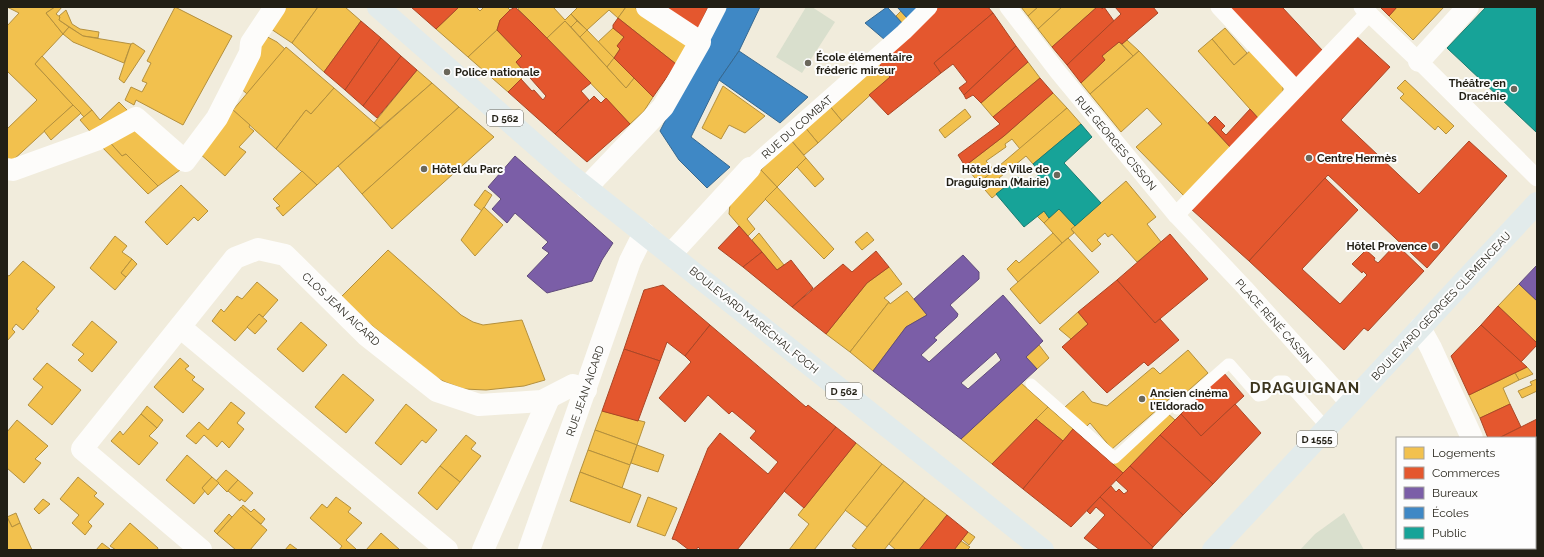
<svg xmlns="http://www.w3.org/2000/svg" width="1544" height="557" viewBox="0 0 1544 557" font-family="Raleway,sans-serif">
<rect width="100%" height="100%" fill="#f1ecdc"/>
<g fill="#d9dfcd">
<path d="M806,7h6l23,15 -33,51 -26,-16z"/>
<path d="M1344,513l20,37h-64l15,-16z"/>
</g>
<g fill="#f2c14e" stroke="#b4903d">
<path d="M7,7h48l-9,6 17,21 -28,30 38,41 -62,57 -4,-5v-28l30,-29 -30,-29v-45l12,-13z"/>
<path d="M55,7h7l-6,7 4,3 -1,3 10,7 -6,7 -17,-21z"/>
<path d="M175,7l57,29 -49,89 -47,-25 -2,5 -9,-5 6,-13 11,5 5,-9 -5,-2 9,-18 -4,-2z"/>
<path d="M279,7h39l-26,36 -24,-16z"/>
<path d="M318,7h27l16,14 -37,51 -32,-29z"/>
<path d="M459,7h17l4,4 4,-4h23l3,3 -10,10 -3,10 -29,27 -32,-28z"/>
<path d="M519,7h34l12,13 6,-6 6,7 -6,6 -6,-6 -18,17 -29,-29z"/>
<path d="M578,7h48l-8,11 -9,-8 -22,20 -16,-16z"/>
<path d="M626,7h8l55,39 -13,18 -58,-46z"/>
<path d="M1021,7h17l-10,9z"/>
<path d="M1038,7h24l-24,22 -10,-13z"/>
<path d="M1062,7h35l-45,40 -14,-18z"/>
<path d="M1397,7h47l-31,33 -24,-24z"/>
<path d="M66,10l6,14 8,5 19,3 -1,6 -15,-2 -24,-16 1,-3 -1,-1z"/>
<path d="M901,11l7,8 -5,5 -7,-8z"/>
<path d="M565,21l61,67 8,-10 19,19 -9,14 -14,13 -83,-86z"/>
<path d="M577,21l10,9 -7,7 -9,-10z"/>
<path d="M69,27l14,9 48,8 -7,19 -51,-21 -10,-8z"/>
<path d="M613,28l11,9 -7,9 3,3 -6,9 -16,-16z"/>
<path d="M1225,28l22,25 -13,12 -22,-26z"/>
<path d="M497,30l25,26 -6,6 10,12 -18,18 -40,-35z"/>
<path d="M587,30l27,28 -7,9 -27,-30z"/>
<path d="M262,34l15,8 8,7 -38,45 -10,-9z"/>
<path d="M1212,39l22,26 17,-15 32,33v8l-25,27 -60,-67z"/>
<path d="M1127,40l12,11 -6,5 -11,-12z"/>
<path d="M1119,42l14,14 -43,38 -9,-11 24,-23 -3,-4z"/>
<path d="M133,43l12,8 -21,32 -5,-4 12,-35z"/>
<path d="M286,47l48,41 -23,26 -5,-4 -30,39 -43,-39z"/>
<path d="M1139,51l92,97 -46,49 -49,-50 26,-23 -15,-16 -26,24 -31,-38z"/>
<path d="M42,56l50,54 -8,7 -49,-53z"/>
<path d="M614,58l20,20 -8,10 -19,-21z"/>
<path d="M876,60l14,17 -48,44 -14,-17z"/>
<path d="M1028,62l12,16 -47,39 -12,-14z"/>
<path d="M417,70l15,13 -52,45 -6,-5z"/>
<path d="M1405,80l49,46 -8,8 -8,-8 -3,4 -35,-32 4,-4 -7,-6z"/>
<path d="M432,83l27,24 -97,87 -24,-28z"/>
<path d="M723,86l42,30 -20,17 -16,-8 -8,14 -19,-11z"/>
<path d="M334,88l46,40 -63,57 -41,-36 30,-39 5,4z"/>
<path d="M1053,93l14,15 -47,41 -8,-10 -7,5 1,3 -20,14 8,9 -15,13 -14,-17 39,-30z"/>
<path d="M119,102l12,12 -36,23 -15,-17 12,-10 8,10z"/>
<path d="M828,104l14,17 -24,22 -14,-17z"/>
<path d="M73,105l8,8 -30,27 -7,-9z"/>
<path d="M459,107l35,30 -102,92 -30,-35z"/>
<path d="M1067,108l14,16 -48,40 -7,-8 -27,22 7,8 -14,12 -13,-15z"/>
<path d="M965,109l6,8 -26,21 -6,-8z"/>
<path d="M233,110l17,15 -1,2 5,4 -15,16 7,5 -21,24 -26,-23z"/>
<path d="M131,122l49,48 -22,16 -32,-32 -4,2 -16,-18z"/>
<path d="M804,126l14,17 -14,12 -14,-16z"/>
<path d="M106,138l16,18 4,-2 32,32 -10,8 -51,-52z"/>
<path d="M790,139l16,19 -29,29 -16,-17z"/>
<path d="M806,158l18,21 -9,8 -18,-20z"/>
<path d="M761,170l16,17 -30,32 8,10 -7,7 -19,-22 1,-10z"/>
<path d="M302,171l15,14 -34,31 -7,-8 4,-2 -7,-7z"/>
<path d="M1126,181l30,36 -9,7 14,18 -24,20 -25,-28 -4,3 -3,-4 -8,7 4,4 -9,8 -21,-23z"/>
<path d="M181,185l27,26 -10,10 -4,-4 -27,28 -22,-23z"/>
<path d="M777,187l57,62 -10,10 -59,-60z"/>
<path d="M485,190l7,5 -10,16 -8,-6z"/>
<path d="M484,207l19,18 -28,31 -14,-16z"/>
<path d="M1059,209l16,17 -4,3 3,4 -12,10 -18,-20z"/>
<path d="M1044,211l5,7 -5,5 -7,-7z"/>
<path d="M867,232l7,8 -12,10 -7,-8z"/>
<path d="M759,233l25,32 -7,5 -25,-30z"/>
<path d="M1053,233l9,10 -44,39 -11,-13 9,-9 3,3z"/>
<path d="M115,236l12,10 -5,6 10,7 -11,14 5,4 -11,13 -25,-22z"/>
<path d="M1068,238l31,34 -59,52 -30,-35z"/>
<path d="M388,250l73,65 12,7 10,3 39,-5 23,60 -21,6 -38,4 -22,-1 -19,-7 -8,-4 -98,-79z"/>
<path d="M132,259l5,5 -11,13 -5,-4z"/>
<path d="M23,261l32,26 -19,22 3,2 -16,19 -7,-6 -4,5 3,3 -8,9v-66l2,1z"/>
<path d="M889,267l13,17 -18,14 5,4 -39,50 -24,-18 41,-51z"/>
<path d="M257,282l21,18 -15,17 -4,-3 -24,27 -23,-20 9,-12 3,3 13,-16 5,3z"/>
<path d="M1519,284l18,17v42l-39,-37z"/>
<path d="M907,291l20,24 -21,12 -33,44 -23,-19 39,-50 1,2z"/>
<path d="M1078,312l10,12 -17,15 -12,-10z"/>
<path d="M259,314l8,7 -12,13 -8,-7z"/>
<path d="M92,321l25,21 -25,30 -14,-12 6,-6 -12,-9z"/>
<path d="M301,322l26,23 -24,27 -26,-23z"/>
<path d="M1039,345l10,13 -12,11 -11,-12z"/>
<path d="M1188,350l20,23 -27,24h-4l-3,-2 -62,54 -22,-26 -3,3 -8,-2 -14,-17 18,-16 9,11 15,4 45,-38h2l6,6z"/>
<path d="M180,358l9,8 -4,3 10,8 -3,3 12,9 -21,24 -29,-26z"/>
<path d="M47,363l34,27 -29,35 -24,-20 15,-18 -10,-8z"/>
<path d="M1527,367l6,7 -14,6 -4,-7z"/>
<path d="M1515,373l4,7 -16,8 7,16 -30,14 -11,-23z"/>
<path d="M343,374l31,26 -28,33 -31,-26z"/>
<path d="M1537,379v12l-15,7 -4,-7 14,-6 -2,-3z"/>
<path d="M1021,383l27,24 -56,57 -31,-25z"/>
<path d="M231,402l14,11 -8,10 7,6 -15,19 -7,-7 -5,6 -13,-12 -8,9 -10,-8 13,-14 9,8z"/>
<path d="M406,404l31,26 -11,13 -4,-3 -21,25 -26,-22z"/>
<path d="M147,406l16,14 -6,8 -16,-14z"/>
<path d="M1048,407l25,22 -10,12 -27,-22z"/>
<path d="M602,411l43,11 -8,23 -42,-15z"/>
<path d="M1167,413l8,7 -52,53 -10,-8 40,-42z"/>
<path d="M141,414l16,14 -8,8 9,7 -19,22 -28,-24 9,-10 3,4z"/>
<path d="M17,420l31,26 -13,13 6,4 -17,20 -17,-15v-36z"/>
<path d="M595,430l42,15 -7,20 -42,-15z"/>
<path d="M466,435l10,8 -5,6 10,7 -21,26 -20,-16z"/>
<path d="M856,443l26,21 -68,86h-25l20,-26 -11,-9z"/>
<path d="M637,445l27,10 -6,17 -27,-9z"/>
<path d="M588,450l42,15 -8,23 -42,-16z"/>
<path d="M187,455l25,22 -10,11 3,3 -11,13 -28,-24z"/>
<path d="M882,464l22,17 -37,46 -22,-17z"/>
<path d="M440,466l20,16 -23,28 -19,-17z"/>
<path d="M226,470l12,10 -11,12 -11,-11z"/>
<path d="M580,472l61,23 -11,28 -60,-22z"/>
<path d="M78,477l19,16 -3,3 10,8 -16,18 4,4 -7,9 -13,-12 7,-8 -19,-16z"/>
<path d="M212,477l7,6 -11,12 -6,-7z"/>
<path d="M238,480l15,13 -8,9 -4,-3 -1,2 -12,-10z"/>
<path d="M904,481l21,17 -41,52h-26l-6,-4z"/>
<path d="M336,497l15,11 -3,4 14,11 -16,17 10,9 -1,1h-16l3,-4 -32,-28 12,-14 5,4z"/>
<path d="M648,497l29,11 -12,28 -28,-10z"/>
<path d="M925,498l22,17 -28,35h-23l-7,-6z"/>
<path d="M43,499l7,5 -11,10 -5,-5z"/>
<path d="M243,505l8,7 3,-3 11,10 -4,5 -20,-16z"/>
<path d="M241,507l26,23 -17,20h-14l-19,-16z"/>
<path d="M16,513l4,10 -8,4 -5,-10z"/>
<path d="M229,514l3,3 -15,17 -3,-3z"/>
<path d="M7,517l5,10 8,-4 12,27h-25z"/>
<path d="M130,523l28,25 -1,2h-41l-6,-4z"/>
<path d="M968,532l7,5 -6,8 -7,-6z"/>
<path d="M381,533l19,17h-34z"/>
<path d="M961,541l9,6 -3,3h-13z"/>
<path d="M102,543l8,6 -1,1h-13z"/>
<path d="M290,544l8,6h-13z"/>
</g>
<g fill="#e4572e" stroke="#aa4626">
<path d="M411,7h48l-23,22z"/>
<path d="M515,7l17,16 59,60 -10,8 8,9 -34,34 -47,-42 13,-13 11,12 2,-1 9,10 3,-4 -30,-34 6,-6 -25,-26 3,-10 10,-10z"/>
<path d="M659,7h49l-10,22z"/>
<path d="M936,7h52l5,6 -59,50 7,10 -53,42 -19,-20 21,-18 -14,-17z"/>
<path d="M1097,7h4l1,2 2,-2 10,14 -47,44 -15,-18z"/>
<path d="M1115,7h38l5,6 -36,31 -3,-2 -17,14 3,4 -24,23 -14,-18 54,-51z"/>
<path d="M1227,7h55l41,44 -27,27z"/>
<path d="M1380,7h17l-8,9z"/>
<path d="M993,13l23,33 -52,49 -5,-7 8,-6 -14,-18 -12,9 -7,-10z"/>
<path d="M618,18l58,46 -23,33 -39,-39 6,-9 -3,-3 7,-9 -11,-9v-3z"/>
<path d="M361,21l20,17 -36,52 -21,-18z"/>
<path d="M1354,34l36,33 -49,53 78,74 50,-53 38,35 -80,92 -99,-93 -79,86 -58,-52z"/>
<path d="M381,38l20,18 -38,50 -18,-16z"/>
<path d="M1016,46l12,16 -47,41 -8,-8 -7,4 -2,-4z"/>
<path d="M401,56l16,14 -40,48 -14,-12z"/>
<path d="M1040,78l13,15 -49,43 -39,30 -7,-11 42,-31 -7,-7z"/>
<path d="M594,96l7,7 5,-5 24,26 -43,38 -32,-28z"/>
<path d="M1250,109l8,9 -27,30 -23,-25 7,-7 10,10 -4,4 5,5z"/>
<path d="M1325,178l33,32 -56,59 38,35 27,-29 -4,-4 -1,2 -10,-9 14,-14 9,8 -1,2 4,3 18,-19 28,27 -56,60 -4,-3 -20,22 -95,-89z"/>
<path d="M739,226l23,26 -19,15 -25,-19z"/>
<path d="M1170,234l38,45 -53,44 -38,-43z"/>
<path d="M876,251l13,16 -22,16 -41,51 -34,-27 51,-43 9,8z"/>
<path d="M762,252l15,18 14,-10 22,28 -21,19 -49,-40z"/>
<path d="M1117,280l38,43 5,-4 19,21 -31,26 -4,-4 -37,31 -45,-46 26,-23 -10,-12z"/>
<path d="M663,285l47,40 -25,31 -18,-14 -7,19 -36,-12 20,-59z"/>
<path d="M1498,306l39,37v2l-16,17 -40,-37z"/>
<path d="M710,325l96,82 2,-2 28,22 -99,123h-36l-3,-3 -2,3h-7l-13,-10 -4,-1 36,-91 12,-15 48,41 10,-12 -28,-24 6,-7 -24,-20 -3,3 -21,-19 -23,27 -26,-24 32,-36 -6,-6z"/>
<path d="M1481,325l46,42 -58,28 -18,-39z"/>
<path d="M624,349l36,12 -22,60 -36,-10z"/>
<path d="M1223,372l21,24 -43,40 -20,-22z"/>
<path d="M1235,404l26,29 -48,51 -53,-49 21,-21 20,22z"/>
<path d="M1510,404l11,23 -22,11h-11l-8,-20z"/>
<path d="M1036,419l27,22 -40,48 -31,-25z"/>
<path d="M1537,419v28l-2,1v-10h-36z"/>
<path d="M836,427l20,16 -52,65 -20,-17z"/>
<path d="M1073,429l50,44 -52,54 -48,-38z"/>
<path d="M1160,435l53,49 -30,31 -53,-49z"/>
<path d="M1130,466l53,49 -30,32 -53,-50 11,-11 5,6 3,-3 5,5 4,-3 -12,-11z"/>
<path d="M1100,497l53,50 -2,3h-51l-16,-12 21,-23 -9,-8 -6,7 -3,-3z"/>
<path d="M947,515l21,17 -14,18h-35z"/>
</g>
<g fill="#7b5ea7" stroke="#604b7b" fill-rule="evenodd">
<path d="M515,156l98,87 -11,17 -10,21 -45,12 -20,-17 22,-23 -7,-5 6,-6 -33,-29 -8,10 -15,-14 9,-10 -13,-12z"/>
<path d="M963,255l16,17v7l-29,26 8,9 -1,3 -23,21 3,2 -16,15 8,7 74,-67 40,46 -17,16 11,12 -76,70 -88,-68 33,-44 21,-12 -13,-16zM996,352l5,8 -33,29 -7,-6z"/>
<path d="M1537,265v36l-18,-17z"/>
<path d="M1537,447v30l-2,1v-30z"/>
<path d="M1537,494v45l-2,1v-45z"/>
</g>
<g fill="#3f88c5" stroke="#366890">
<path d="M723,7h37l-21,44 -20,29 -28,57 39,30 -23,21 -28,-28 -19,-29z"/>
<path d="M887,7l16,17 -18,16 -20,-17z"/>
<path d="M897,7h25l-14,12z"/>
<path d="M739,51l69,46 -28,26 -61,-43z"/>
</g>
<g fill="#17a398" stroke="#1a7b71">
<path d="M1486,7h51l-1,125 -89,-84z"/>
<path d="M1081,124l11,13 -28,26 37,40 -26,23 -16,-17 -10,9 -5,-7 -20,16 -28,-33 22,-17 8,9 15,-13 -8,-9z"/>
</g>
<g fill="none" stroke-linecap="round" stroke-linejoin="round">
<path stroke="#fdfcfa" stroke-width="11" d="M1031,384l84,74 58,-54 4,5 51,-45h2l28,32 6,-1 14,-14h7l42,47"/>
<g stroke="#fdfcfa" stroke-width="17">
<path d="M1008,7l50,65 118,143 69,73 104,116"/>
<path d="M1219,7l77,82"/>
<path d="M1362,7l57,54 118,117"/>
<path d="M700,42l18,-35"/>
<path d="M750,168l154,-136 25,-25"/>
<path d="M1176,215l193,-202"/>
</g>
<g stroke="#fdfcfa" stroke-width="22">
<path d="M1419,61l49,-54"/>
<path d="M7,169l6,1 83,-30 40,-22 49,43 32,-43 33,-65 1,-10 24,-36"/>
<path d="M586,188l77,-81 37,-65 -53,-35"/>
<path d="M671,254l79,-86"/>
<path d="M180,327l267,223"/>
<path d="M1420,328l11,20 41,90"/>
<path d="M1522,548l1,2"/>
<path d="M201,550l-119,-101 153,-191 23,-9 27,6 81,80 71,56 42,14 63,-4 31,-16 13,5"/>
<path d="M483,550l66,-152"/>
</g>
<path stroke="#fdfcfa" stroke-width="22" d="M529,550l101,-289 14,-28"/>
<g stroke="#e2ebeb" stroke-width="22">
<path d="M378,7l191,167 474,376"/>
<path d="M1213,550l324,-347"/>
</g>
</g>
<g fill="#6a675b" stroke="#fdfdfd" stroke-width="1.5">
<circle cx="808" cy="63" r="4"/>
<circle cx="447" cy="72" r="4"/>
<circle cx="1514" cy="89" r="4"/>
<circle cx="1309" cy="158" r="4"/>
<circle cx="424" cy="169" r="4"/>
<circle cx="1057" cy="175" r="4"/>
<circle cx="1435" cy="246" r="4"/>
<circle cx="1142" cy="399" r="4"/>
</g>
<g text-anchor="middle" stroke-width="4" stroke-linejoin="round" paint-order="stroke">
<g fill="#fdfdfd" stroke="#64625b" stroke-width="1">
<rect x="487" y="110" width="36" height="16" rx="3"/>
<rect x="826" y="383" width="36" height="16" rx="3"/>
<rect x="1297" y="431" width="40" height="16" rx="3"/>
</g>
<g font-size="10" font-weight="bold" fill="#221f15">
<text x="505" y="122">D 562</text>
<text x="844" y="395">D 562</text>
<text x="1317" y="443">D 1555</text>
</g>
<g font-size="11" font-weight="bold" fill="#221f15" stroke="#fdfdfd" text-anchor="start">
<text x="816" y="61">École élémentaire<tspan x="816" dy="13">fréderic mireur</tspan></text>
<text x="455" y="76">Police nationale</text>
<text x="1506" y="87" text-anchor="end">Théâtre en<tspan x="1506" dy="13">Dracénie</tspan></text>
<text x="1317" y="162">Centre Hermès</text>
<text x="432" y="173">Hôtel du Parc</text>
<text x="1049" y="173" text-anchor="end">Hôtel de Ville de<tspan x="1049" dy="13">Draguignan (Mairie)</tspan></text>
<text x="1427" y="250" text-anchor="end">Hôtel Provence</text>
<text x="1150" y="397">Ancien cinéma<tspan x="1150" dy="13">l'Eldorado</tspan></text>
</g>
<g font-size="11" fill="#221f15" stroke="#fdfdfd">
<text transform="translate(797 127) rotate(-41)" y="4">RUE DU COMBAT</text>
<text transform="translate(1116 143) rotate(50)" y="4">RUE GEORGES CISSON</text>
<text transform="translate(1441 306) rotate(-47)" y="4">BOULEVARD GEORGES CLEMENCEAU</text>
<text transform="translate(341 309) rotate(43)" y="4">CLOS JEAN AICARD</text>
<text transform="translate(754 320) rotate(39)" y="4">BOULEVARD MARÉCHAL FOCH</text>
<text transform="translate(1274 321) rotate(48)" y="4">PLACE RENÉ CASSIN</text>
<text transform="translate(585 391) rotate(-71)" y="4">RUE JEAN AICARD</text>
</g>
<g font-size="15" font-weight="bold" letter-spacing="1" fill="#3c351e" stroke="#fdfdfd">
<text x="1305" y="393">DRAGUIGNAN</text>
</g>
</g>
<rect width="1544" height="557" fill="none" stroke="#221f15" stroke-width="16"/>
<rect x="1396" y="437" width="140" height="112" fill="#fdfdfd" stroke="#a5a4a0"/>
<rect x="1404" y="447" width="20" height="12" fill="#f2c14e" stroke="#a5a4a0"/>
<text x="1432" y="457" font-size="12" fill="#221f15">Logements</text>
<rect x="1404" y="467" width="20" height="12" fill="#e4572e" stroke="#a5a4a0"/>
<text x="1432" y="477" font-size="12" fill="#221f15">Commerces</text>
<rect x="1404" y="487" width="20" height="12" fill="#7b5ea7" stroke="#a5a4a0"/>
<text x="1432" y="497" font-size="12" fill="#221f15">Bureaux</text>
<rect x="1404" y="507" width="20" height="12" fill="#3f88c5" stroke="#a5a4a0"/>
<text x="1432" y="517" font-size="12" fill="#221f15">Écoles</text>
<rect x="1404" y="527" width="20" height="12" fill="#17a398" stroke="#a5a4a0"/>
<text x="1432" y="537" font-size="12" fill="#221f15">Public</text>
</svg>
